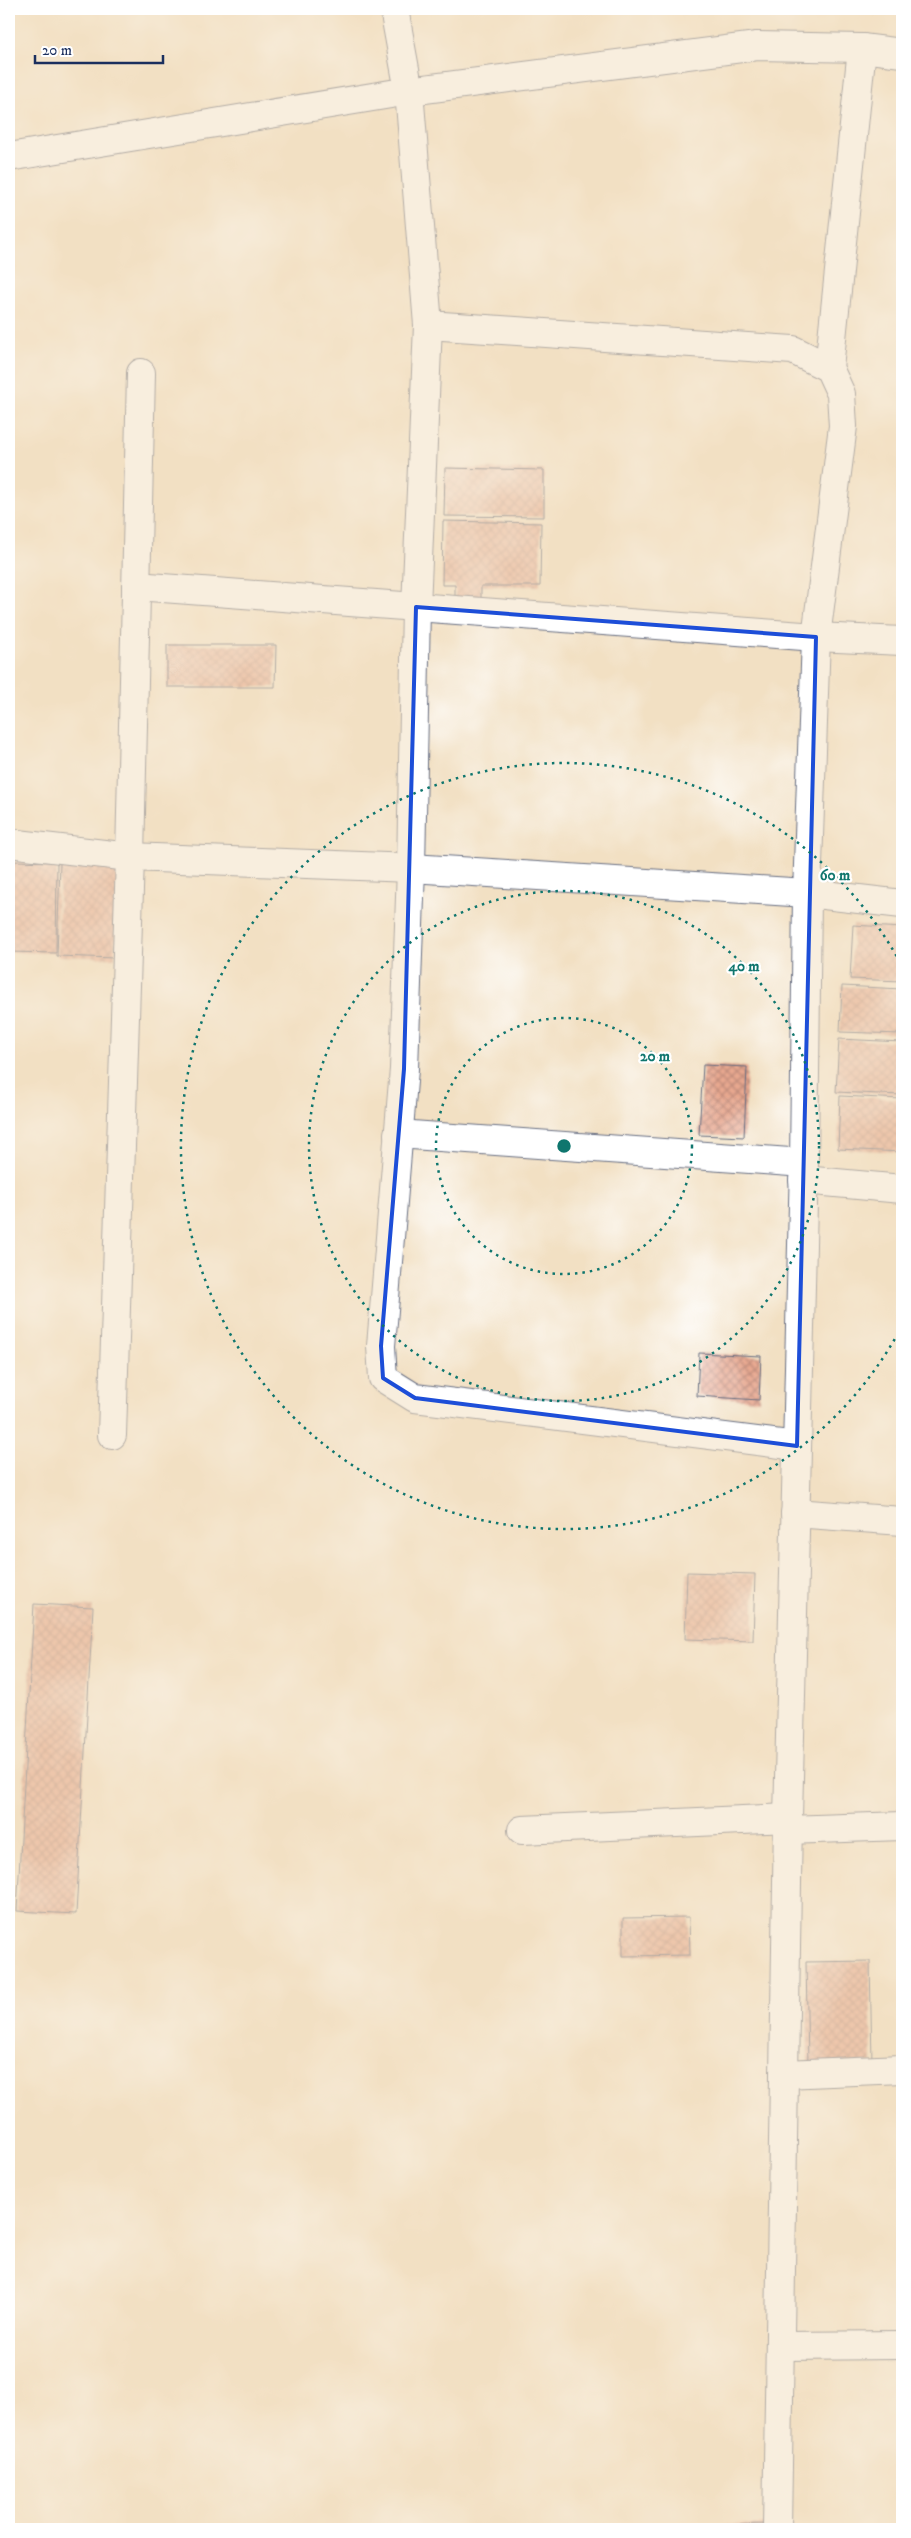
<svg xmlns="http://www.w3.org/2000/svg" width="911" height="2538" viewBox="0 0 911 2538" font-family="'IM FELL DW Pica',serif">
<defs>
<pattern id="building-cross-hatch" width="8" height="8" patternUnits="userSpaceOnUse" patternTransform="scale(1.25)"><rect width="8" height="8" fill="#e7a78f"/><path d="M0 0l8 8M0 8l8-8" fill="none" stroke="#ba8878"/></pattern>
</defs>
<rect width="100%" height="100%" fill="#fff"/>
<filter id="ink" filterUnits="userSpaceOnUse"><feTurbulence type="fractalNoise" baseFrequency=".02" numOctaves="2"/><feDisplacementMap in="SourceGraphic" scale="10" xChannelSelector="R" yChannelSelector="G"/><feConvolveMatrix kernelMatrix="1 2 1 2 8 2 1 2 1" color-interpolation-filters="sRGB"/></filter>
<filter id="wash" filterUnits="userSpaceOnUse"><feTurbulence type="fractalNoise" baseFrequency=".0096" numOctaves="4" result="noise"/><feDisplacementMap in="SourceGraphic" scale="20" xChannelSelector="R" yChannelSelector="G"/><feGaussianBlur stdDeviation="1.12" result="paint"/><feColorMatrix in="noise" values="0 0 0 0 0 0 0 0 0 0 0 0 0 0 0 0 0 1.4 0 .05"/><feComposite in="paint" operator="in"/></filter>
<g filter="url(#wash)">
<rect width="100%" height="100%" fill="#f2e0c3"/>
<g id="blocks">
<g fill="url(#building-cross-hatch)">
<path d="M445,468l99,2v47l-100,-1z"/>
<path d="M443,521l98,2 -1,63h-59v13h-26v-14h-13z"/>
<path d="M167,645h109l-1,42h-108z"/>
<path d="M9,861l48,1 -1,91 -47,-1z"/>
<path d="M60,863l57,1 -2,94 -58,-2z"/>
<path d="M853,925l49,3v53l-52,-2z"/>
<path d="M842,986l60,3v45l-62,-2z"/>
<path d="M839,1039l63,3v53l-66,-3z"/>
<path d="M703,1065l44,2 -3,70 -45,-2z"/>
<path d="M840,1096l62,3v53l-64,-3z"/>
<path d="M699,1353l62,3 -2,44 -62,-4z"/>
<path d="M687,1572l68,2 -2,67 -68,-2z"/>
<path d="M34,1604l59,3 -17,307 -59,-3z"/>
<path d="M689,1917l1,38 -67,1v-38z"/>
<path d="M870,1961l2,101 -64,2 -2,-102z"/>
<rect x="898" y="2256" width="4" height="26"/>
<path d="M769,2524v5h-54v-4z"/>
</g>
</g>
</g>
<g filter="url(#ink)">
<use href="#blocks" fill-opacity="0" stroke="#666d81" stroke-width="1"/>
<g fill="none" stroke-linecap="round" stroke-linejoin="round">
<defs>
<g id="minor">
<path d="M394,9l15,82 19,234 -12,282 -5,261 -7,201 -23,277 2,32 32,20 382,48"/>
<path d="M9,157l400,-66 348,-45 105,2 40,5"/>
<path d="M428,325l365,25 36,18 12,26 2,32 -27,211 -9,256 -3,270 -16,655 -11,711"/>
<path d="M829,368l33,-320"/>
<path d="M136,586l680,51 86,4"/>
<path d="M9,843l121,14 281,11 396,25 95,11"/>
<path d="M398,1134l406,29"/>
<path d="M803,1180l99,9"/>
<path d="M112,1435l18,-578 11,-484"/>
<path d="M795,1513l107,8"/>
<path d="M522,1830l266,-12"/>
<path d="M788,1830l114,-4"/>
<path d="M784,2074l118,-5"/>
<path d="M780,2346l122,-1"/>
</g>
</defs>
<use href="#minor" stroke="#666d81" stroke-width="30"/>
<use href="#minor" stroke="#fff" stroke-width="28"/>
</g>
</g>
<path d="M0 0H911V2538H0ZM416,607l400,30 -19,809 -382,-48 -32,-20 -2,-32 23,-277z" fill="#f2e0c3" fill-opacity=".55" fill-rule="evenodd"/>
<path fill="none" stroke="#1d4ed8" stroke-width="4" stroke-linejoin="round" d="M416,607l400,30 -19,809 -382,-48 -32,-20 -2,-32 23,-277z"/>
<g fill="none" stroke="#0f766e" stroke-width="2.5" stroke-dasharray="2.5 5">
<circle cx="564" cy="1146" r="128"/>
<circle cx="564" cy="1146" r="255"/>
<path d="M902 1326A383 383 0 1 1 902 966"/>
</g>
<circle cx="564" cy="1146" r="8" fill="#0f766e" stroke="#fff" stroke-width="2.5"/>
<g font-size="15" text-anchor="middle" font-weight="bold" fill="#0f766e" stroke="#fff" stroke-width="4.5" stroke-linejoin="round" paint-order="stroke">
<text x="835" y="880">60 m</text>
<text x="744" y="971">40 m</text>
<text x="655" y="1061">20 m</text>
</g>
<rect width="911" height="2538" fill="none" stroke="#fff" stroke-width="30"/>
<path d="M35 55v8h128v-8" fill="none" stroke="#1b2f5e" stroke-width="2.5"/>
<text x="42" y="55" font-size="15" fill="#1b2f5e" stroke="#ffffff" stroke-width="4" paint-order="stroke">20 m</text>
</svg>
